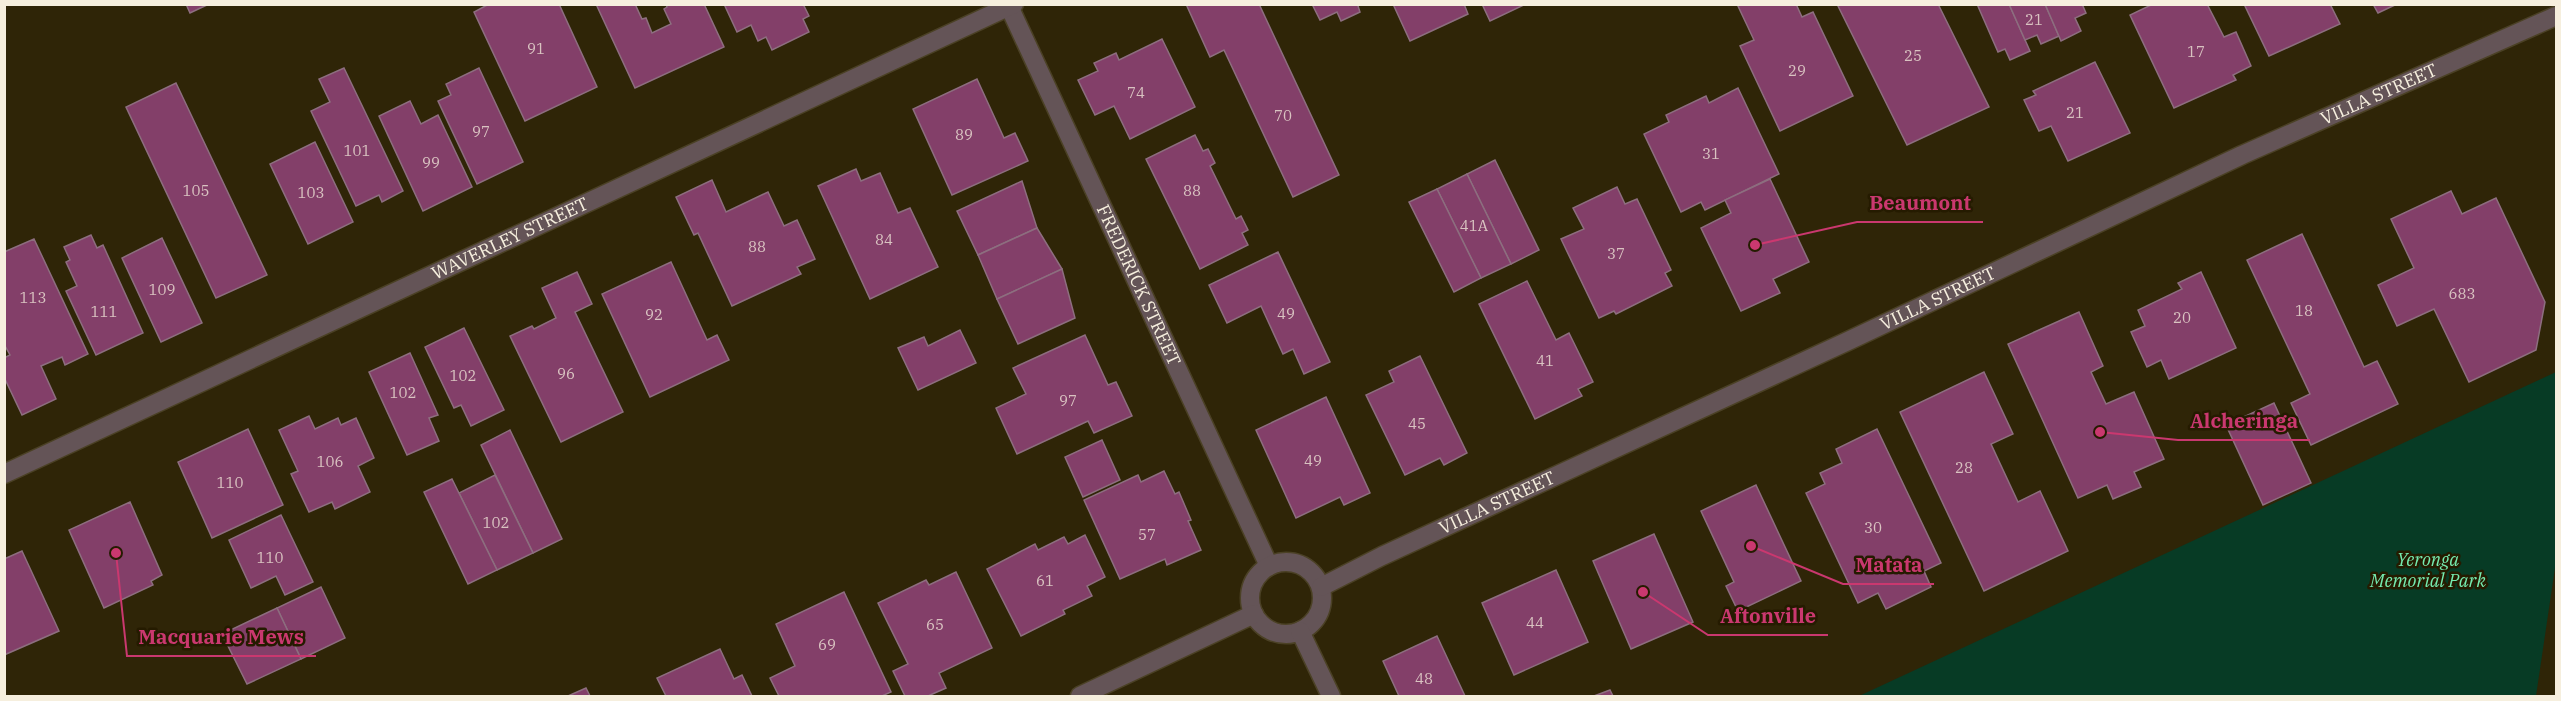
<svg xmlns="http://www.w3.org/2000/svg" width="2561" height="701" viewBox="0 0 2561 701" font-family="'IBM Plex Serif',serif">
<rect width="100%" height="100%" fill="#2f2507"/>
<path fill="#073b25" d="M2556,372v189l-20,135h-677z"/>
<g fill="#833f69" stroke="#8d6e7f" stroke-width="1.5">
<path d="M186,4h23l-19,9z"/>
<path d="M489,4h70l38,83 -72,34 -51,-109z"/>
<path d="M596,4h39l7,15 4,-1 6,15 19,-9 -7,-15 3,-2 -1,-3h38l20,43 -89,41z"/>
<path d="M724,4h79l6,12 -6,3 6,13 -37,18 -6,-13 -8,4 -7,-16 -14,7z"/>
<path d="M1186,4h73l80,171 -46,22 -69,-147 -14,7z"/>
<path d="M1312,4h49l-3,2 2,6 -19,9 -4,-9 -17,8z"/>
<path d="M1393,4h71l4,10 -58,27z"/>
<path d="M1482,4h44l-36,17z"/>
<path d="M1737,4h59l6,13 11,-5 40,84 -73,35 -40,-85 14,-6z"/>
<path d="M1837,4h101l51,103 -82,38z"/>
<path d="M1977,4h32l21,47 -20,9 -5,-11 -7,3z"/>
<path d="M2009,4h36l14,32 -18,8 -4,-9 -12,5z"/>
<path d="M2045,4h37l4,9 -11,5 6,13 -20,10z"/>
<path d="M2153,4h54l17,33 12,-5 15,34 -18,9 3,5 -62,28 -44,-93z"/>
<path d="M2244,4h86l10,20 -71,32z"/>
<path d="M2373,4h24l-19,9z"/>
<path d="M1162,39l33,68 -65,32 -16,-33 -19,9 -17,-35 20,-9 -4,-8 22,-10 3,7z"/>
<path d="M2095,62l35,71 -62,28 -17,-35 -12,5 -15,-31 12,-5 -3,-4z"/>
<path d="M344,68l59,123 -21,11 -3,-7 -23,11 -45,-95 19,-9 -11,-23z"/>
<path d="M479,68l44,94 -46,22 -39,-83 13,-6 -5,-11z"/>
<path d="M977,79l27,59 11,-5 13,28 -76,34 -39,-86z"/>
<path d="M176,83l91,192 -51,23 -90,-191z"/>
<path d="M1738,88l41,86 -74,36 -4,-8 -20,10 -37,-78 25,-12 -3,-7 40,-19 3,7z"/>
<path d="M410,101l11,23 17,-9 34,72 -49,24 -44,-95z"/>
<path d="M1195,135l8,16 5,-2 7,14 -5,3 26,53 5,-3 7,14 -6,3 6,12 -48,24 -54,-110z"/>
<path d="M315,142l38,80 -45,22 -38,-80z"/>
<path d="M1495,160l44,90 -28,14 -44,-90z"/>
<path d="M856,169l5,12 19,-8 18,40 12,-5 28,59 -68,32 -52,-113z"/>
<path d="M1467,174l44,90 -30,14 -44,-89z"/>
<path d="M1770,179l39,83 -36,17 7,14 -39,18 -40,-83 30,-15 -6,-13z"/>
<path d="M712,180l14,32 42,-20 16,34 13,-6 18,39 -18,8 4,7 -69,32 -34,-73 -4,2 -18,-38z"/>
<path d="M1022,181l15,47 -59,27 -21,-44z"/>
<path d="M1617,187l8,17 12,-5 34,71 -6,3 7,13 -56,28 -2,-3 -15,7 -38,-79 23,-10 -11,-21z"/>
<path d="M1437,189l44,89 -27,14 -45,-90z"/>
<path d="M2451,191l11,23 34,-16 49,104 -9,48 -67,32 -35,-73 -37,17 -19,-41 36,-17 -23,-49z"/>
<path d="M1037,228l25,41 -65,30 -19,-44z"/>
<path d="M2302,234l62,133 13,-6 21,43 -87,41 -20,-42 19,-9 -63,-134z"/>
<path d="M91,235l6,13 6,-3 40,88 -47,22 -30,-64 11,-5 -11,-24 4,-2 -6,-13z"/>
<path d="M162,238l40,85 -41,19 -39,-84z"/>
<path d="M34,239l54,115 -23,11 -3,-8 -21,9 15,33 -34,16 -18,-38v-19l6,-3 -6,-11v-92z"/>
<path d="M1278,252l52,110 -26,12 -11,-25 -10,5 -22,-48 -34,17 -18,-38z"/>
<path d="M671,262l36,78 10,-5 12,25 -79,37 -48,-103z"/>
<path d="M1062,269l13,49 -57,26 -21,-45z"/>
<path d="M577,272l15,32 -17,8 48,100 -62,30 -51,-106 22,-10 2,3 22,-11 -14,-30z"/>
<path d="M2201,272l35,76 -67,31 -8,-19 -14,7 -16,-35 14,-6 -7,-16 44,-21 -4,-6z"/>
<path d="M1527,281l29,59 13,-7 24,49 -15,7 4,7 -47,23 -56,-115z"/>
<path d="M2079,312l24,54 -12,6 15,32 28,-12 30,67 -30,13 7,15 -28,12 -6,-14 -29,13 -70,-154z"/>
<path d="M464,328l40,82 -33,16 -10,-21 -7,3 -29,-61z"/>
<path d="M960,330l16,33 -58,27 -20,-42 26,-11 4,9z"/>
<path d="M1085,335l23,50 8,-3 16,34 -38,17 -6,-12 -71,33 -21,-46 30,-14 -13,-26z"/>
<path d="M410,353l28,62 -9,3 10,23 -32,14 -38,-83z"/>
<path d="M1420,356l47,97 -23,12 -4,-7 -35,17 -39,-80 28,-13 -5,-11z"/>
<path d="M1984,372l29,62 -22,10 27,58 22,-11 28,60 -84,40 -84,-179z"/>
<path d="M1326,397l44,96 -26,12 -4,-8 -44,21 -40,-88z"/>
<path d="M2274,403l37,80 -48,22 -37,-80z"/>
<path d="M309,416l6,13 23,-11 3,7 15,-7 18,40 -16,8 12,26 -35,17 -3,-7 -23,10 -18,-38 7,-3 -19,-41z"/>
<path d="M248,429l35,76 -71,33 -34,-76z"/>
<path d="M1877,429l64,134 -17,8 7,16 -45,22 -8,-16 -20,10 -52,-110 19,-9 -5,-11 22,-10 -6,-14z"/>
<path d="M510,430l52,109 -29,14 -52,-108z"/>
<path d="M1102,440l18,40 -37,17 -18,-40z"/>
<path d="M1164,471l11,23 4,-2 12,28 -3,1 13,29 -34,15 -2,-6 -45,20 -36,-79 54,-25 3,7z"/>
<path d="M495,475l38,78 -36,17 -38,-77z"/>
<path d="M452,479l45,91 -29,14 -44,-92z"/>
<path d="M1756,485l45,96 -63,30 -12,-25 8,-4 -33,-71z"/>
<path d="M130,502l32,73 -11,6 2,4 -49,23 -35,-78z"/>
<path d="M281,515l32,67 -28,13 -9,-19 -25,12 -22,-48z"/>
<path d="M1654,534l39,88 -62,27 -38,-88z"/>
<path d="M1085,535l20,42 -18,9 5,10 -29,14 2,4 -44,22 -34,-67 48,-25 3,6 26,-13 4,7z"/>
<path d="M22,551l37,80 -55,24v-96z"/>
<path d="M1556,570l32,72 -74,33 -32,-72z"/>
<path d="M956,572l36,76 -53,25 7,15 -18,8h-23l-12,-25 15,-7 -30,-61 48,-23 3,5z"/>
<path d="M321,587l24,51 -44,21 -24,-51z"/>
<path d="M844,592l47,100 -9,4h-103l-9,-18 25,-12 -19,-42z"/>
<path d="M277,608l24,51 -54,25 -25,-50z"/>
<path d="M1437,636l28,60h-66l-16,-35z"/>
<path d="M720,649l14,30 8,-4 10,21h-86l-9,-18z"/>
<path d="M586,688l4,8h-22z"/>
<path d="M1610,690l3,6h-19z"/>
</g>
<g fill="none" stroke-linecap="round" stroke-linejoin="round">
<defs>
<g id="street">
<path id="s1" d="M1008,4l261,562"/>
<path id="s2" d="M4,474l1010,-470"/>
<circle cx="1286" cy="598" r="36"/>
<path id="s3" d="M1321,587l61,-31 466,-215 394,-186 314,-139"/>
<path d="M1300,631l31,65"/>
<path d="M1080,696l174,-82"/>
</g>
</defs>
<use href="#street" stroke="#4b4125" stroke-width="21"/>
<use href="#street" stroke="#645457" stroke-width="18"/>
</g>
<g text-anchor="middle" stroke-width="5" stroke-linejoin="round" paint-order="stroke">
<g font-size="15" fill="#d9c3c1">
<text x="2034" y="25">21</text>
<text x="536" y="54">91</text>
<text x="2196" y="57">17</text>
<text x="1913" y="61">25</text>
<text x="1797" y="76">29</text>
<text x="1136" y="98">74</text>
<text x="2075" y="118">21</text>
<text x="1283" y="121">70</text>
<text x="481" y="137">97</text>
<text x="964" y="140">89</text>
<text x="357" y="156">101</text>
<text x="1711" y="159">31</text>
<text x="431" y="168">99</text>
<text x="196" y="196">105</text>
<text x="1192" y="196">88</text>
<text x="311" y="198">103</text>
<text x="1474" y="231">41A</text>
<text x="884" y="245">84</text>
<text x="757" y="252">88</text>
<text x="1616" y="259">37</text>
<text x="162" y="295">109</text>
<text x="2462" y="299">683</text>
<text x="33" y="303">113</text>
<text x="2304" y="316">18</text>
<text x="104" y="317">111</text>
<text x="1286" y="319">49</text>
<text x="654" y="320">92</text>
<text x="2182" y="323">20</text>
<text x="1545" y="366">41</text>
<text x="566" y="379">96</text>
<text x="463" y="381">102</text>
<text x="403" y="398">102</text>
<text x="1068" y="406">97</text>
<text x="1417" y="429">45</text>
<text x="1313" y="466">49</text>
<text x="330" y="467">106</text>
<text x="1964" y="473">28</text>
<text x="230" y="488">110</text>
<text x="496" y="528">102</text>
<text x="1873" y="533">30</text>
<text x="1147" y="540">57</text>
<text x="270" y="563">110</text>
<text x="1045" y="586">61</text>
<text x="1535" y="628">44</text>
<text x="935" y="630">65</text>
<text x="827" y="650">69</text>
<text x="1424" y="684">48</text>
</g>
<g font-size="18" fill="#f6efde" stroke="#251b00">
<text dy="6" stroke="none"><textPath href="#s3" startOffset="1167">VILLA STREET</textPath></text>
<text dy="6" stroke="none"><textPath href="#s2" startOffset="558">WAVERLEY STREET</textPath></text>
<text dy="6" stroke="none"><textPath href="#s1" startOffset="310">FREDERICK STREET</textPath></text>
<text dy="6" stroke="none"><textPath href="#s3" startOffset="681">VILLA STREET</textPath></text>
<text dy="6" stroke="none"><textPath href="#s3" startOffset="195">VILLA STREET</textPath></text>
</g>
<g font-size="18" font-style="italic" fill="#75ebaf" stroke="#251b00">
<text x="2428" y="566">Yeronga<tspan x="2428" dy="21">Memorial Park</tspan></text>
</g>
</g>
<path fill="none" stroke="#ca386f" stroke-width="2" d="M1755 245L1857 222H1983M2100 432L2178 440H2310M1751 546L1843 584H1934M1643 592L1708 635H1828M116 553L127 656H316"/>
<g fill="#ca386f" stroke="#251b00" stroke-width="2">
<circle cx="1755" cy="245" r="6"/>
<circle cx="2100" cy="432" r="6"/>
<circle cx="1751" cy="546" r="6"/>
<circle cx="1643" cy="592" r="6"/>
<circle cx="116" cy="553" r="6"/>
</g>
<g font-size="20" text-anchor="middle" font-weight="bold" fill="#ca386f" stroke="#251b00" stroke-width="5" stroke-linejoin="round" paint-order="stroke">
<text x="1920" y="210">Beaumont</text>
<text x="2244" y="428">Alcheringa</text>
<text x="1889" y="572">Matata</text>
<text x="1768" y="623">Aftonville</text>
<text x="221" y="644">Macquarie Mews</text>
</g>
<rect width="2561" height="701" fill="none" stroke="#f6efde" stroke-width="12"/>
</svg>
